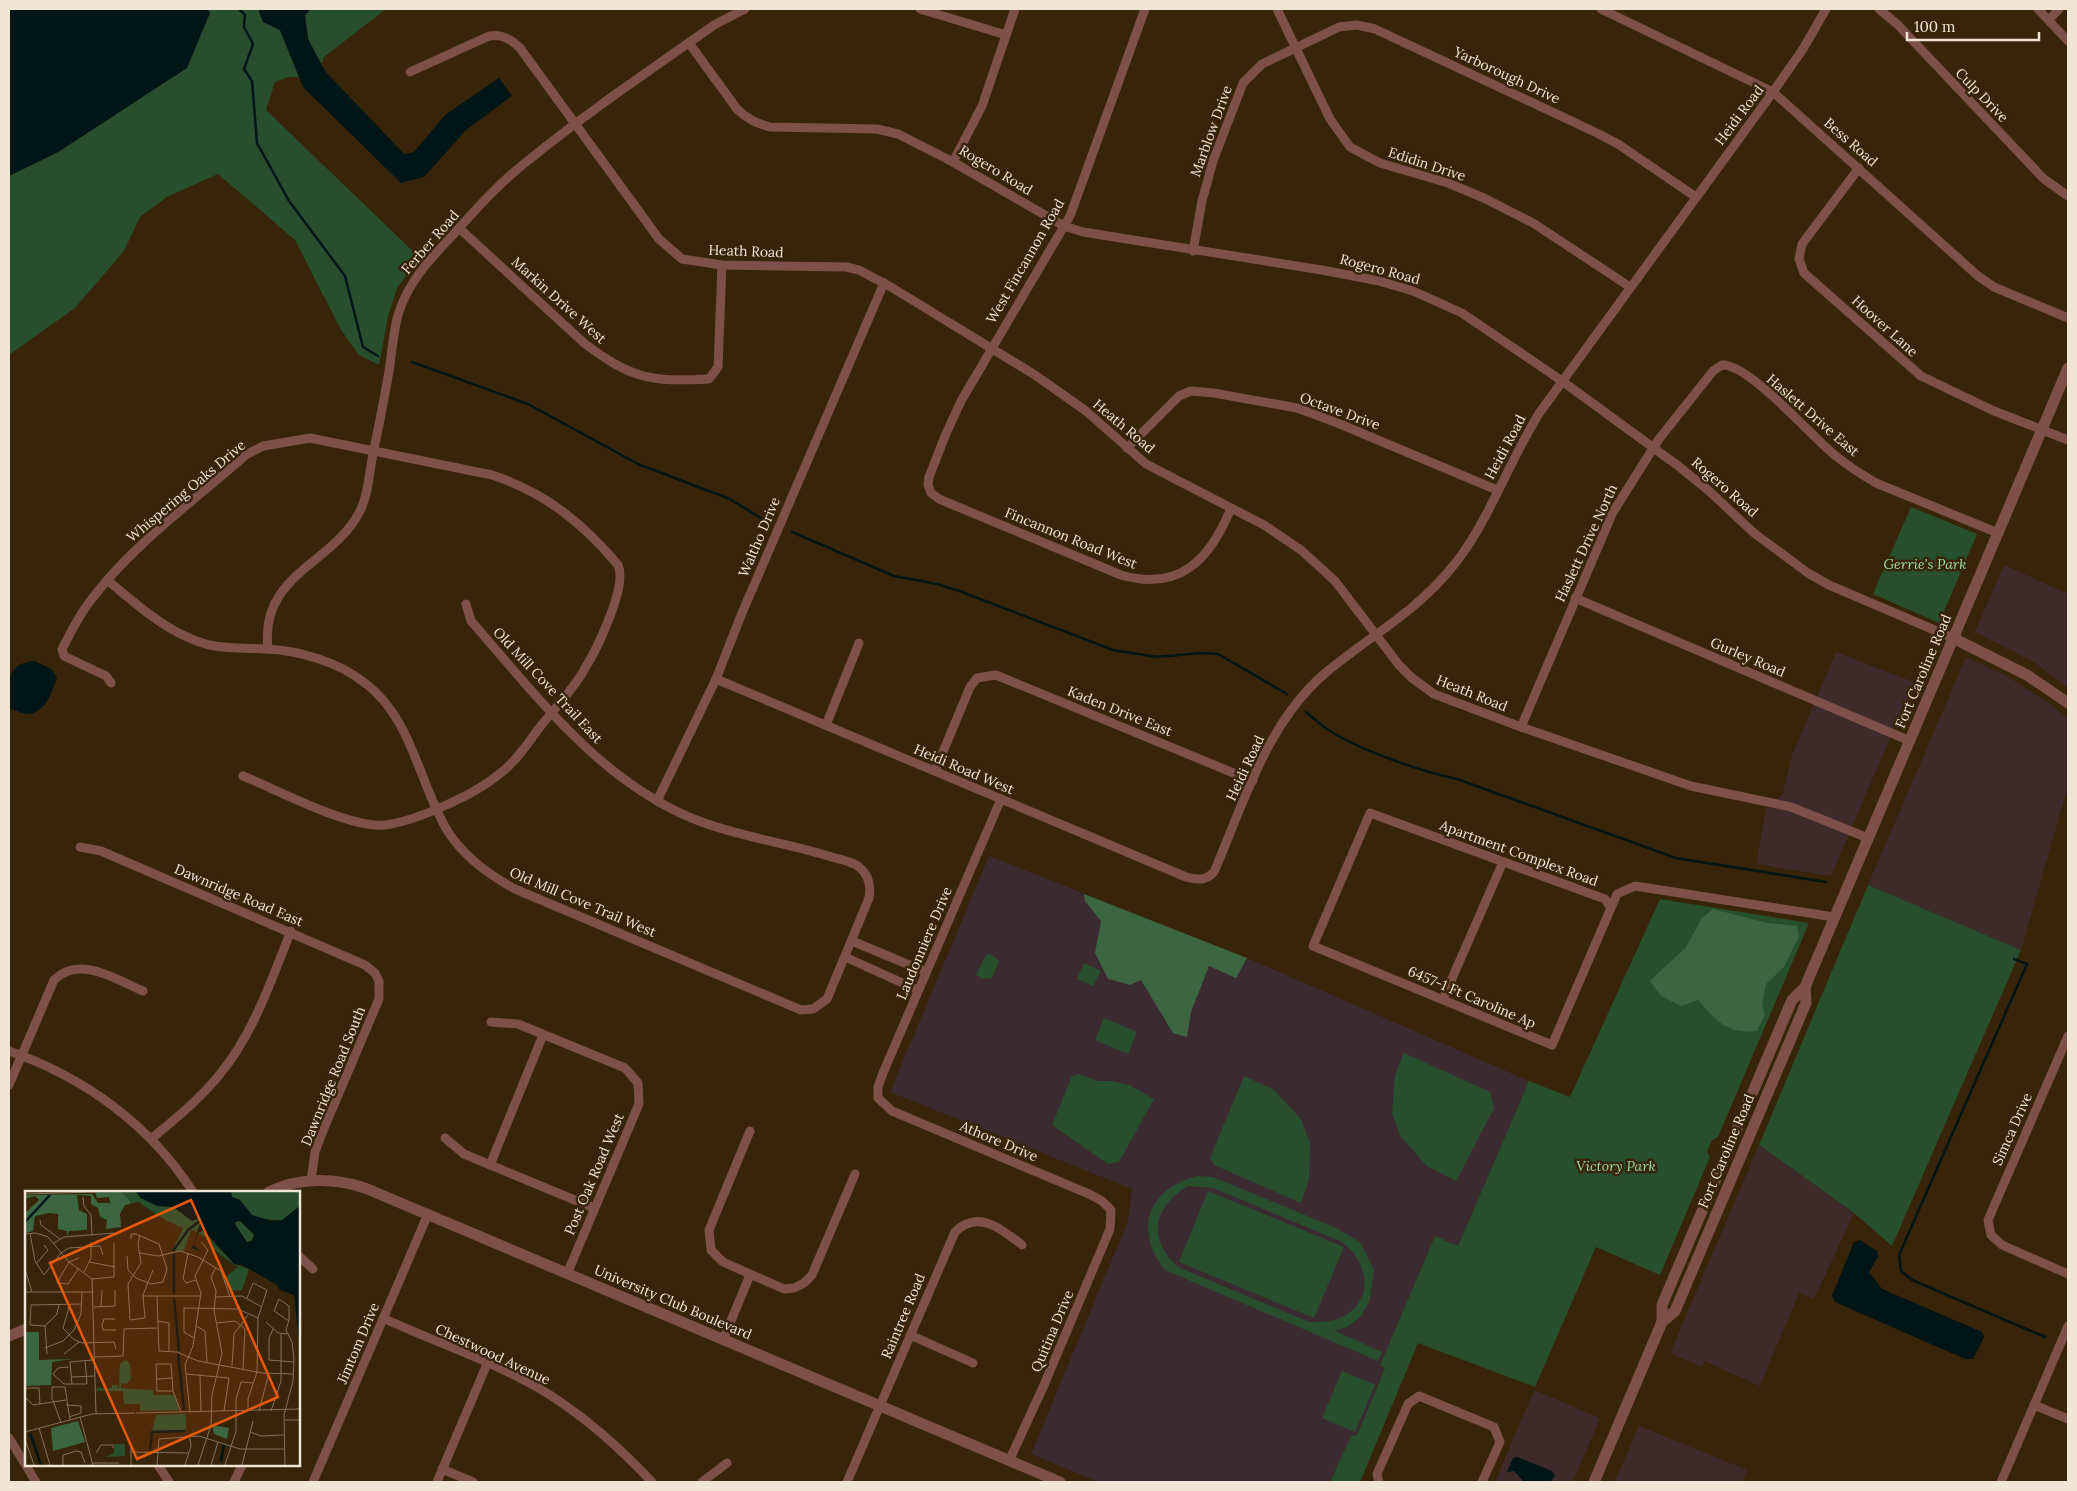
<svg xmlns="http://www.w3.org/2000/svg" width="2077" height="1491" viewBox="0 0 2077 1491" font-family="Lora,serif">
<rect width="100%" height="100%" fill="#372409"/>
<g fill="#3e2a2a">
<path d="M2004,565l64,29v94l-34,-26 -59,-30z"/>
<path d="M1836,652l78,30 -83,194 -75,-12 10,-55 16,-14 10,-40z"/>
<path d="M1966,657l39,18 44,28 19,16v67l-47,164 -153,-65z"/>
<path d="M1759,1145l95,68 -40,86 -15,-6 -39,93 -56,-25 -2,6 -32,-14z"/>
<path d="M1534,1390l66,28 -27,64h-78z"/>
<path d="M1639,1426l108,44 -5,12 -127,-1z"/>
</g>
<path fill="#3c2a31" d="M989,856l258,102 282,123 -71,165 -23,-10 -55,129 5,2 -28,68 -6,1 -21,46h-231l-68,-28 97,-233 4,-32 -242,-97z"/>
<g fill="#274f2d" fill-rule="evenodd">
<path d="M208,9h50l5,13 17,8 19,47h-11l-13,5 -9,28 154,148 -23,30 -9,28 -9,49 -20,-10 -18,-25 -46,-90 -77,-66 -51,23 -27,20 -16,34 -49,57 -66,47v-179l49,-24 129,-84 22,-55z"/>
<path d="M311,9h75l-62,48 -3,8 -13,-26 -3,-24z"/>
<path d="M1911,507l66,27 -38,89 -66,-29z"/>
<path d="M1868,885l153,65 -129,296 -38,-33 -95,-68z"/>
<path d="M1660,899l149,24 -91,214 -6,3 -5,11 3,6 -50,118 -64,-28 -61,140 -117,-44 -58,139h-30l21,-46 6,-1 28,-67 -5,-3 55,-129 23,10 71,-165 41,16z"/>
<path d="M991,954l8,7 -7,17 -9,1 -7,-4 10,-20z"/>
<path d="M1084,963l17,8 -8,15 -16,-7z"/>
<path d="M1104,1018l33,14 -9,22 -33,-14z"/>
<path d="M1404,1053l86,39 4,16 -38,73 -29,-15 -26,-29 -9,-24 3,-38z"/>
<path d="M1079,1074l18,7h15l17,4 25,14 -35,63 -11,2 -56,-39 20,-49z"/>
<path d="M1244,1076l30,14 27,29 9,24 -1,37 -8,23 -87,-38 -4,-7z"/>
<path d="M1198,1176l15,1 121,50 26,15 14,28 -4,30 -9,16 -12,10 -14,5 47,21 -4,9 -213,-91c-32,-40 -17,-82 33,-94zM1188,1186l25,2 127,53c29,19 36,61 0,77 -10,4 -21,4 -31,4l-131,-55c-31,-28 -25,-60 10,-81z"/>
<path d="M1208,1191l136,56 -30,71 -135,-56z"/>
<path d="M1342,1371l33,14 -20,47 -33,-14z"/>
</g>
<g fill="#3b6641">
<path d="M1084,894l163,64 -11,20 -27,-12 -18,46 -4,25 -14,-4 -32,-53 -11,5 -22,-6 -13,-26 6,-32 -16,-20z"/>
<path d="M1713,909l54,14 30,3 2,10 -15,31 -18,17 -4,20 3,11 -8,16c-29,4 -42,-11 -59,-31l-17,6 -20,-10 -11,-15 36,-34 16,-29z"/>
</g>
<g fill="#001516">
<path d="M9,9h199l2,4 -23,55 -129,84 -49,24z"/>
<path d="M258,9h53l-6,6 3,24 17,32 79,83 10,-2 31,-37 54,-37 13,18 -46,34 -42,47 -23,6 -98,-96 -23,-57 -17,-8z"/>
<path d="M35,661l16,8 6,8c-4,13 -11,34 -27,37 -6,1 -14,-4 -19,-5l-2,-4c0,-24 -4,-41 26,-44z"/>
<path d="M1860,1240l17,11 1,6 -9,15 13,17 100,43 2,5 -11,22h-8l-130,-57 -3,-6 22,-54z"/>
<path d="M1517,1457l35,14 3,4 -4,7h-27l-10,-11 -7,1 6,-14z"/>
</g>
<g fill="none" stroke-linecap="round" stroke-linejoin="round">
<g stroke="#001516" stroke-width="2.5">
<path d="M239,9l6,6 -1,12 9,17 -9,25 8,12 5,62 32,58 56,75 18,71 15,9"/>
<path d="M412,362l116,42 110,60 92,35 37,23"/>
<path d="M792,532l102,44 43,8 25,8 151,58 44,7 44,-4 17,1 69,40"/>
<path d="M1306,712c8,7 16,14 24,19 32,20 90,40 127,48l219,79 150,24"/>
<path d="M2014,959l13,5 -128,291 2,16 11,9 133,57"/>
</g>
<g stroke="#7d5149" stroke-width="9">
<path d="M920,9l86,26"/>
<path d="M1145,9l-75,207 -109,185 -16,35 -16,41 -1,8 3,8 8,6 182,76c58,17 89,-15 110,-67"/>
<path d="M1277,9l53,110 20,28 30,16 68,20 36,15 49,25 97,64"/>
<path d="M1601,9l172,83 205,184 16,11 74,31"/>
<path d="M1879,9l18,15 147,155 24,17"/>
<path d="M2038,9l30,32"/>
<path d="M2049,20l10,-11"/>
<path d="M689,43l48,66c10,10 19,14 33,18l107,2 21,5 55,28 111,64 19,6 239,38 57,11 34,10 49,22 100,68 115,84 31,25 46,43 54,40 21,12 124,53"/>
<path d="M410,72l79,-36c13,-2 22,3 31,12l139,191 23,20 40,6 124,2 13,3 32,17 144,88 51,36 60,53 118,61 37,25 34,31 64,84 13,13 22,16 87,33 170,59 100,21 77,31"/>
<path d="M953,162l29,-56 33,-97"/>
<path d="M1859,168l-57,76 -3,15 5,14 117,103 73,35 74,29"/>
<path d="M459,228l125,115c48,36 66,39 125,36l9,-12 4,-102"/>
<path d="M1193,251l9,-50 11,-40 30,-78 19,-19 77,-37 18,-2 18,4 222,104 21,11 78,53"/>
<path d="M1127,448l52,-52 12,-5 23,2 83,15 38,14 162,68"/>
<path d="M107,580c32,26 61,54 102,65 18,4 38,3 56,4 33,1 74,13 100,34 47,35 54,100 82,147 16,26 42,45 68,59l286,121 12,-1 14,-10 42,-101c2,-11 0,-23 -10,-31 -6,-5 -16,-7 -24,-9 -45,-15 -92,-20 -136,-37 -97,-37 -161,-124 -228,-200l-5,-17"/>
<path d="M1575,598l335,143"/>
<path d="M268,649c-9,-75 65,-84 92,-138 8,-16 9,-35 12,-52 6,-29 12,-58 17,-88 3,-18 4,-38 9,-56 10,-33 31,-55 54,-79 24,-27 49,-55 78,-77 59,-48 122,-90 184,-134l31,-16"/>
<path d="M716,679l470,198c11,3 19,4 28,-5 29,-67 52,-147 109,-197 41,-35 90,-61 125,-103 40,-46 59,-108 92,-160l233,-320 30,-43 23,-40"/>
<path d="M111,683l-5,-7 -42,-20 -2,-7c9,-17 17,-34 29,-49 41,-55 104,-100 155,-145l17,-9 47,-8 182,37c52,17 91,48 126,90 10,21 -22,86 -34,105 -12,21 -29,38 -44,57 -13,17 -24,35 -42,48 -24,20 -82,46 -113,50 -35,4 -107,-35 -142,-49"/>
<path d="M826,725l33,-82"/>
<path d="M1521,727l92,-215 46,-73 54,-68 9,-6c25,-2 86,67 107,85 14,13 30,23 47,33l122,50"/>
<path d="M935,771l35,-84 7,-9 19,-3 257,106"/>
<path d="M1001,799l-118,274 -5,14v11l14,13 197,83 13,7 9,9 -1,19 -66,156 -35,76"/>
<path d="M657,801l59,-122 26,-66 142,-330"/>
<path d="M80,847l21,4 264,114 10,8 4,8v18l-57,134 -7,19 -4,29"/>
<path d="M1611,908l-6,-9 -235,-86 -57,133 239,99 65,-151 18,-8 199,31"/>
<path d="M852,941l74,31"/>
<path d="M845,957l73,33"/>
<path d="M1443,999l60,-137"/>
<path d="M491,1022l27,2 107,44 13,15 1,21 -72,170"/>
<path d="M2068,1036l-80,184 3,15 11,10 66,29"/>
<path d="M9,1051c75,26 141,74 184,141"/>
<path d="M9,1085l45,-105c26,-25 61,-1 89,11"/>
<path d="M750,1131l-41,99 2,20 12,12 61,27 10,-1 10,-5 8,-8 43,-101"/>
<path d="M445,1138l19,16 130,54"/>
<path d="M151,1139c24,-20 49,-40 69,-65 34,-41 51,-94 71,-143"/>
<path d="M490,1165l53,-130"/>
<path d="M299,1256l14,13"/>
<path d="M383,1318c56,26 116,45 167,77 39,25 71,54 102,87"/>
<path d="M910,1335l63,28"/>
<path d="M723,1340l27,-65"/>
<path d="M2034,1405l34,14"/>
<path d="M9,1438l27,44"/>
<path d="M158,1465l11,17"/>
<path d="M442,1469l31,13"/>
<path d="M234,1482l8,-17"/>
<path d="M313,1482l115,-268"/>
<path d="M437,1482l50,-118"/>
<path d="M702,1482l25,-19"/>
<path d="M847,1482l108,-250c23,-23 47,-3 67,13"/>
<path d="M1379,1482l-2,-8 31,-70 11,-8 75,31 6,15 -18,40"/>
<path d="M2001,1482l67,-156"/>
</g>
<g stroke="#7d5149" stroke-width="11">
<path d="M1953,638l74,37 41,28"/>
<path d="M269,1192c29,-15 66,-14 96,-4l695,294"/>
<path d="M1662,1322l13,-11 131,-308 -1,-16"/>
<path d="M9,1336l17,-7"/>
<path d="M1594,1482l68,-160v-17l130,-305 13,-13 263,-619"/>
</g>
</g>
<g text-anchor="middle" stroke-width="5" stroke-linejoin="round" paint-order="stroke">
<g font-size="14" fill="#f1e5d6" stroke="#372409">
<text transform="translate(1507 75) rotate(25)" y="5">Yarborough Drive</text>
<text transform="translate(1982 95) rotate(46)" y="5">Culp Drive</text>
<text transform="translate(1739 115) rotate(-53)" y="5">Heidi Road</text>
<text transform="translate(1211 131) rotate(-70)" y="5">Marblow Drive</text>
<text transform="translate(1851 142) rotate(41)" y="5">Bess Road</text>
<text transform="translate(1427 164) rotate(18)" y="5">Edidin Drive</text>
<text transform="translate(996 170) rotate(31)" y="5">Rogero Road</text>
<text transform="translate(430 242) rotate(-49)" y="5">Ferber Road</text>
<text transform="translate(746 251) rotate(2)" y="5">Heath Road</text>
<text transform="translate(1025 261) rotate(-60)" y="5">West Fincannon Road</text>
<text transform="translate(1380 269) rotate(15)" y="5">Rogero Road</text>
<text transform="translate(559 300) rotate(42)" y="5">Markin Drive West</text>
<text transform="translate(1885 326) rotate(42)" y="5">Hoover Lane</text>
<text transform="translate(1340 411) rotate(20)" y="5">Octave Drive</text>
<text transform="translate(1813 415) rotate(41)" y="5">Haslett Drive East</text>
<text transform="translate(1124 426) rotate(40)" y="5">Heath Road</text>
<text transform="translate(1505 447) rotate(-62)" y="5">Heidi Road</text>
<text transform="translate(1725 487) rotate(41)" y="5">Rogero Road</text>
<text transform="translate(186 491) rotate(-40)" y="5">Whispering Oaks Drive</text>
<text transform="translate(759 537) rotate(-67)" y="5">Waltho Drive</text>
<text transform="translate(1071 538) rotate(22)" y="5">Fincannon Road West</text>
<text transform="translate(1586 543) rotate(-65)" y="5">Haslett Drive North</text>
<text transform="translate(1748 657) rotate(23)" y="5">Gurley Road</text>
<text transform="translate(1923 671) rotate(-67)" y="5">Fort Caroline Road</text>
<text transform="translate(548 685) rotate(47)" y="5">Old Mill Cove Trail East</text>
<text transform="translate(1472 693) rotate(22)" y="5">Heath Road</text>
<text transform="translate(1120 711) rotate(22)" y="5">Kaden Drive East</text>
<text transform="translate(1245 768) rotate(-65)" y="5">Heidi Road</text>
<text transform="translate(964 769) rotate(23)" y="5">Heidi Road West</text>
<text transform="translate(1519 853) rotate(20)" y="5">Apartment Complex Road</text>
<text transform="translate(239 895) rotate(23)" y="5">Dawnridge Road East</text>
<text transform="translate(583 902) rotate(23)" y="5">Old Mill Cove Trail West</text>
<text transform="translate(924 943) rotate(-67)" y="5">Laudonniere Drive</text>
<text transform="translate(1472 997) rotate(23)" y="5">6457-1 Ft Caroline Ap</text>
<text transform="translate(333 1076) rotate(-68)" y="5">Dawnridge Road South</text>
<text transform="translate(2012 1129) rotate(-66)" y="5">Simca Drive</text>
<text transform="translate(999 1141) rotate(23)" y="5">Athore Drive</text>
<text transform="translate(1726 1151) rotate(-67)" y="5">Fort Caroline Road</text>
<text transform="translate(594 1174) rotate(-67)" y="5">Post Oak Road West</text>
<text transform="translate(673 1302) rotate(23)" y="5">University Club Boulevard</text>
<text transform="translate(903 1316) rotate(-67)" y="5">Raintree Road</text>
<text transform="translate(1052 1331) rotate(-67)" y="5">Quitina Drive</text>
<text transform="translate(358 1343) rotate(-67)" y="5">Jimtom Drive</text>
<text transform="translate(493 1354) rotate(25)" y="5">Chestwood Avenue</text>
</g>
<g font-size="14" font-style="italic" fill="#98dca0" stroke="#372409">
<text x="1925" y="569">Gerrie's Park</text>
<text x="1616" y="1171">Victory Park</text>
</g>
</g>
<g transform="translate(25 1191)">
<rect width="275" height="275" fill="#372409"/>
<path d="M93,1h18l5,6 17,8 15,1 30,14 -7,11 -5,-2 -7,21h-12l11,-23 -18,-8 -27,-18 -8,2zM206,1h69v14l-18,14 -21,-1 -9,-4 -12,-15 -8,-3zM215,30l14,14 -2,5 -5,2 -11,-16 -1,-4zM177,39l32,34 15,5 -7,21 -12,1 -5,-13 13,-11 -12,-8 -12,-10 -8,-12 -8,-4zM101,169l4,4 1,15 -4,5 -6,-1v5l32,2v5h22l4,15 -39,1v-7h-16l-1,-13h-26v-3h15v-3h5l2,4 1,-25zM161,223v17h-34l4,-16zM89,253h11v12l-20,1 9,-4z" fill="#274f2d"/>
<path d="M70,1h26l8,8 1,4 -5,1 -5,9 1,13 -15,2 1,-9 -7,-3 -2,-9 -7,-4v-8l-14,-1 2,15 8,4v16l-18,1 -2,5v-5l-9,-2v-15l-9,-1 -14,3 -2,15 -8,2v-20l14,-13 -4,-4 -10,3v-4l67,-1 6,9h12l-1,-6 -12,1zM0,141h14v28l34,-1 -21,3 -1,23 -26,1zM53,230l7,21 -32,9 -2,-23zM187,234l17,3 -2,11 -13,-5z" fill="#3b6641"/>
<path d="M111,1h95l1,5 8,3 12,15 20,6 10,-1 18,-14v143l-6,-54 -14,-5 -3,-5 -35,-20 -8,-1 -30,-34 -6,3 -5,12 10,8 -11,-5 10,-30 -10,3 -19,-14 -16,-1 -16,-8zM215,30l14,13 -2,7 -5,1 -11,-16 -1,-4z" fill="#001516" fill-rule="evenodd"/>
<path fill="none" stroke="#001516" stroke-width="2.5" d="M0,31l25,-27M148,60l15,-21 14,-11M149,103v-40M149,107l5,53M153,163l6,56M5,242l11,32M125,259l2,-18 33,-1M196,270l3,-16"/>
<path fill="none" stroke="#81715b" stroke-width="1" d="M0,3l70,-2M58,6l1,9 7,9 1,21M15,29l1,5 19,14M5,42l5,28 9,14M0,43l11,-1 12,4 21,25 23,17 4,135M115,44l-2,9 3,19 -13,21 2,36 15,-2 -2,-23 10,-25M29,52l10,-6 50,-4M115,62l18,3 22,-5 18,6 23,14 9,26M163,62l-5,26 3,4 10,-3M102,65l1,14 8,8 15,6 12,-2 4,-13 -8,-25 -23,-10h-5v5M64,71l26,5M11,73l12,-14 -4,-5M54,77l-11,16 -11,-1 12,-21 10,-4M0,78l7,23M59,81l7,-14v-16M19,84l17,-22 8,-5 31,-2 3,9M67,88l22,-2v-34M0,101h69M117,105h59M132,105l2,55 18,1 21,9 64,12 32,1M190,106l27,-1 20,11M222,107l6,-15 14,7 -9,28 -1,54 -9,27v12M45,113l-7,24 10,11 9,4 32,-1 2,7M69,116l21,-1v-16M76,116l1,-17M132,130l12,2v28M241,131l12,11 9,1M192,132l18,-2 10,8 -2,40M77,134l1,5h13M77,134l2,-6h11M20,135l-15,-1 1,-20 51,-1M171,135l9,5 2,31M248,138l-4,9v22l25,2M169,147l-10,-6v-24l54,1 20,9M20,157l18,-7 11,-11 7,-16 1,-22M22,163l-2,-28 12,-12 2,-10M39,163l15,-12M70,166l28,-1 1,-27 33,-1M207,175l2,-32 14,-19M44,176l-11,1 -5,6 11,10h23l-2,-24M161,183l43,4 -5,33M175,183l1,38M47,186l23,-1M132,188l15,-1M47,193l-2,-22 22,-2M148,200h-16l-1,-27h15l2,27 8,21M27,209v-13h13l5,33M28,209l8,23M15,213l-1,-16h-13l-1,9 8,8 33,-5M41,214l15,1v7l-12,4M234,220l10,-38M246,220l10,-30v-47M165,221l-5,-47 8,-19 8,-53 -6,-17 13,-26 -7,-8M111,222l164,-4M55,226l13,48M259,229h16M14,237l11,37M0,241l67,-18 43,-1M225,241l11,4 23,-1M0,248l9,26M106,255v19M106,261l58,1M71,262l5,-8h12v3M68,272h26M38,274v-10l13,-4 5,1 4,11M132,274l2,-26 40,-3 41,13h45M160,274l6,-19 -1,-8M173,274l13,-40 1,-30 10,-42 -8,-43 2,-19 -5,-14 5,-10M186,274l7,-23M200,274l11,-34v-32l5,-17 12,1M217,274l11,-44M260,274l-1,-50 9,-34 1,-22 -2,-17 -6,-12 3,-10v-14l-10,-7 -5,12 15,10M275,274v-39"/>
<path fill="#e8590c" fill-opacity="0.15" stroke="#e8590c" stroke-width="2.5" d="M166,9l87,197 -141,62 -87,-196z"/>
<rect width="275" height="275" fill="none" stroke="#f1e5d6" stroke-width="2.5"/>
</g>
<rect width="2077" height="1491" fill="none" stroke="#f1e5d6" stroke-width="20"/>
<path d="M1907 32v8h132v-8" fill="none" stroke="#f1e5d6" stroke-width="2.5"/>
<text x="1914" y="32" font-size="15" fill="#f1e5d6" stroke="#372409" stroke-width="4" paint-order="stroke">100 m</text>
</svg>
